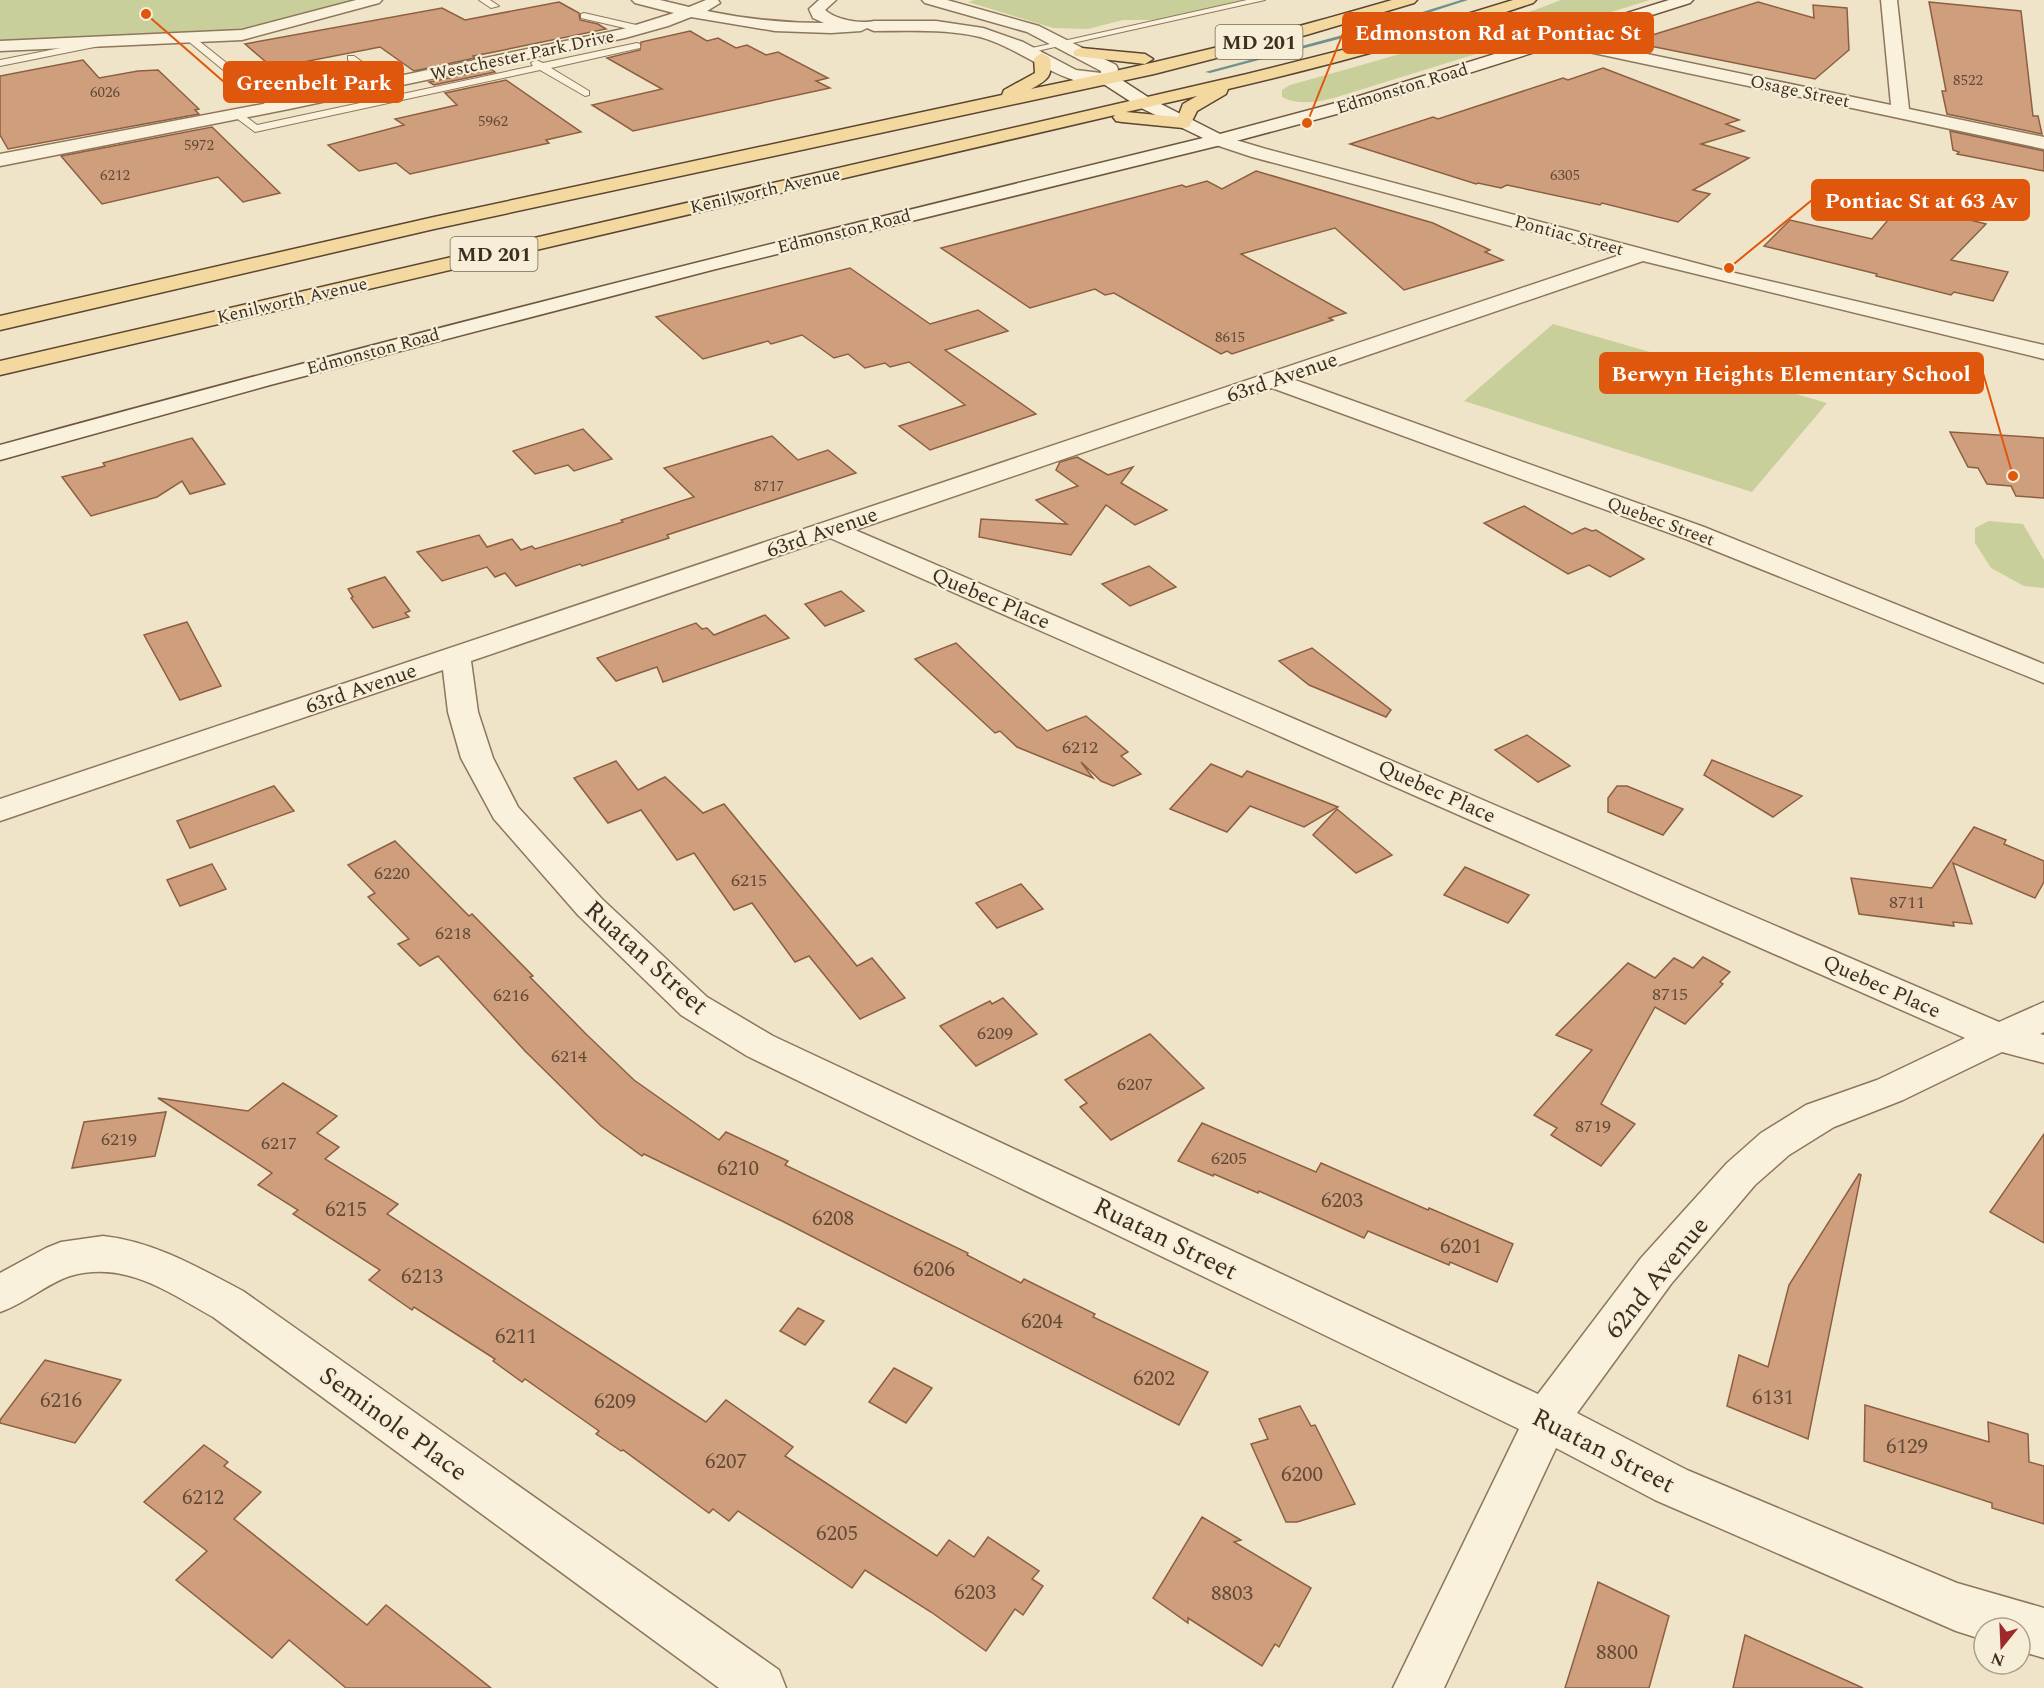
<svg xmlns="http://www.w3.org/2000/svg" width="2044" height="1688" viewBox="0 0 2044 1688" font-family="Spectral,serif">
<rect width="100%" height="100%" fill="#f0e4c8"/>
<g fill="#c9cf9b">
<path d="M0,0h357l-121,31 -236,11z"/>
<path d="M975,0h269l-85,20h-36l-35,9 -35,-1 -85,-26z"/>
<path d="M1561,0h89l-313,97c-18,5 -38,9 -55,0v-7l8,-5c91,-25 182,-51 271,-85z"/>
<path d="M1553,324l274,79 -75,89 -288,-91z"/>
<path d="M1989,521l34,3 21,36v28l-20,-2 -33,-18 -16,-25v-15z"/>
</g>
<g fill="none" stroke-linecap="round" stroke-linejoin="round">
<path fill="#6f938a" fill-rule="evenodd" d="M1461,0h7l-84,27 -174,46 -5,-1 175,-47z"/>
</g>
<g fill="#cf9f7d" stroke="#8d5f41" stroke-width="1.5">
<path d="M559,2l20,11 1,7 18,4 8,5 -117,24 -16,3 2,2 -61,13 -34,-24 -107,21 -28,-24 197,-36 23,12z"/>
<path d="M1758,2l56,16 -1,-13 34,3 2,42 -34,29 -185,-37z"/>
<path d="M1929,2l92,9 12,105h5l4,18 -95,-20 -5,-23h4z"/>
<path d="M690,31l17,10 11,-3 18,10 11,-3 19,10 12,-3 50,26 -12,3 14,7 -197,43 -41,-26 70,-16 -55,-31 33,-8 1,-8z"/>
<path d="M83,60l16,18 39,-7 20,-1 41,39 -4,1 4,4 -191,35 -8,-14v-59z"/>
<path d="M1603,68l136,52 -13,4 18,7 -43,13 48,14 -56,32 17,4 -32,28 -76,-19 -2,2 -93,-20 -6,3 -23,-5 -2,1 -126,-40 83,-27 5,2 125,-41 5,2z"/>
<path d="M491,69l4,3 -61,13 -5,-3z"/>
<path d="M506,80l75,52 -35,8 3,3 -139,31 -14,-11 -37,8 -31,-26 76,-20 -9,-6 62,-14 -12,-12z"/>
<path d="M212,127l68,66 -37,9 -25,-25 -116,27 -41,-48z"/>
<path d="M1950,131l94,20v20l-87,-17 2,-2 -6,-2z"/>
<path d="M1256,171l177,52 57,27 -5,2 18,8 -99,30 -69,-62 -94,26 105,59 -17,5 4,2 -101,34 -5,-3 -6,3 -107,-61 -9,2 -10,-6 -65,19 -89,-60 241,-63 4,2 21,-6 15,8z"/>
<path d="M1910,205l76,19 -35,36 57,12 -15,29 -39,-9 -3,3 -75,-19 1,-2 -113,-28 26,-26 82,19 27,-32 8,2z"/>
<path d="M850,268l80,56 48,-14 30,21 -63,19 91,64 -106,36 -31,-24 66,-21 -56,-43 -19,5 -5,-4 -20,5 -17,-14 -14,4 -32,-23 -31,9 -3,-3 -65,18 -47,-42z"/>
<path d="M583,429l29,30 -38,12 -6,-6 -33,9 -22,-23z"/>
<path d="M1950,432l94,6v60l-28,-2 -5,-10 -24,-2 -9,-16 -10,-1z"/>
<path d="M772,436l26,24 30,-10 28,23 -189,62 2,3 -87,28 -2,-2 -64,22 -11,-13 -10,4 -8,-10 -45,14 -25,-29 62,-17 8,12 25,-8 9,11 11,-4 3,3 88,-27 -2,-2 73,-23 -30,-29z"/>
<path d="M192,438l33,46 -35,10 -8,-13 -25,16 -66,19 -29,-39 43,-11 -2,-3z"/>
<path d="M1077,457l31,18 25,-8 -12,16 46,27 -32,15 -29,-20 -35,50 -92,-18 2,-18 86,5 -31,-24 42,-14 -22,-16 4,-8z"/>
<path d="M1524,506l48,28 13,-6 7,3 4,-1 48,29 -34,18 -21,-12 -21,9 -84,-51z"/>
<path d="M1149,566l27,21 -46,19 -28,-22z"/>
<path d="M385,577l25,34 -5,2 4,4 -36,11 -22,-30 2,-1 -5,-8z"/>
<path d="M841,591l23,20 -39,15 -20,-22z"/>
<path d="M765,615l24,23 -126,44 -6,-15 -41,14 -19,-23 99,-35 6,6 5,-1 7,7z"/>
<path d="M187,622l34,64 -41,14 -36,-65z"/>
<path d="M956,643l91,88 39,-15 42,36 -7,4 20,18 -28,12 -12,-5 -20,-19 12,16 -76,-31 -17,-16 -5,2 -80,-74z"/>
<path d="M1312,648l79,62 -5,7 -77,-32 -30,-24z"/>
<path d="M1527,735l43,31 -32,16 -43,-32z"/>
<path d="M1712,760l90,36 -29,21 -69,-42z"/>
<path d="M616,761l22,29 27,-13 38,36 21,-9 133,162 15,-8 33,40 -45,21 -51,-63 -14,6 -43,-59 -18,7 -40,-57 -17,7 -36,-50 -33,13 -34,-45z"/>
<path d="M1211,764l31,13 5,-6 91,36 -34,20 -54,-21 -23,26 -57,-23z"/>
<path d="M274,786l20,25 -104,37 -13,-27z"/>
<path d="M1617,786h10l56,23 -20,26 -55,-23v-14z"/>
<path d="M1337,809l55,46 -36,18 -43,-38z"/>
<path d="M1974,827l32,13 -2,4 40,17v21l-9,16 -82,-35 19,61 -19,-2 1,4 -95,-12 -8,-36 81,10z"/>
<path d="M395,841l74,75 3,-2 61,62 -3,1 56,57 48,46 85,60 7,-8 62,29 -3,4 183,88 -1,2 54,28 3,-4 71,35 -2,3 115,55 -29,53 -395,-203 -140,-68 -2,2 -41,-30 -76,-75 -87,-95 -18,10 -22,-22 11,-5 -41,-42 7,-4 -27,-28z"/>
<path d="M212,864l14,25 -46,17 -13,-26z"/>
<path d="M1465,867l64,28 -21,28 -64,-28z"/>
<path d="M1021,884l22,25 -46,19 -21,-25z"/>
<path d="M1703,957l27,15 -10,10 3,2 -38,40 -30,-17 -54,97 34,20 -34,42 -50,-31 6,-7 -23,-13 58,-65 -36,-15 72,-72 27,15 19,-20 19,10z"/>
<path d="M1003,998l34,36 -61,32 -36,-40 50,-25 2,3z"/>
<path d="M1150,1034l54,54 -93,52 -31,-33 7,-4 -22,-23z"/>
<path d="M283,1083l54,33 -20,17 22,14 -14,12 73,45 -11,10 319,208 20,-22 67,47 -8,9 152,100 12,-16 25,17 14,-20 51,34 -7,8 11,7 -20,29 -8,-6 -29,42 -55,-39 -66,-42 -13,18 -114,-77 -9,10 -16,-12 -4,4 -86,-63 -2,1 -25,-17 3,-3 -74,-52 -3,3 -29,-21 2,-2 -81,-52 -2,3 -43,-30 11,-10 -87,-56 5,-4 -40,-25 14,-12 -114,-75 90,13z"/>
<path d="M166,1112l-11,44 -83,12 12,-46z"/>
<path d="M1202,1123l114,49 5,-9 107,47 1,-2 84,36 -16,38 -47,-20 -1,3 -81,-34 -4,7 -105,-47 -1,2 -44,-19 -1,2 -35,-15z"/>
<path d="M2044,1134v109l-54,-31z"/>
<path d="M1859,1174l2,1 -53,264 -81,-33 12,-51 29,12 21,-82z"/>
<path d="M798,1308l26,13 -19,24 -25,-14z"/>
<path d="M45,1360l76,20 -46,63 -75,-20v-3z"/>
<path d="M894,1368l38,20 -26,35 -37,-21z"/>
<path d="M1865,1405l124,37 -1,-20 40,12 1,28 15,4v58l-52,-16v-5l-128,-42z"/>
<path d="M1300,1406l11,20 4,-1 40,79 -58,18h-11l-35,-78 17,-5 -9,-20z"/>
<path d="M204,1445l24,17 -4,4 37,26 -27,27 133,106 19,-20 105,83h-145l-57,-48 -17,18 -96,-78 31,-29 -63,-49z"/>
<path d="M1202,1517l39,23 -7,2 77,46 -32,59 -4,-3 -13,22 -74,-48v5l-35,-25z"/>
<path d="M1598,1582l71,34 -20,72h-84z"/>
<path d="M1745,1635l118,53h-130z"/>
</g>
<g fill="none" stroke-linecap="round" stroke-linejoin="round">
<defs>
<g id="lane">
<path d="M479,0h11l9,6 -8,2z"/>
<path d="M1247,0h18l-237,53 -5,-3z"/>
<path d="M584,13l61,14 2,2 -5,3 -61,-14v-4z"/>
<path d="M188,37h6l85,68v4h-8l-83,-68z"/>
<path d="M106,39l5,3 -2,2 -109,22v-6z"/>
<path d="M637,43l3,1v4l-89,20 38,23v4l-4,1 -45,-26 -285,62 -24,-18 9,-2 17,13 276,-59 -2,-3 5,-3 7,3z"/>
<path d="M348,56h6l37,27 -9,2 -34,-25z"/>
</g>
<g id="street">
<path d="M356,0h26l-3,3 -137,37 -242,11v-10l242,-11z"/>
<path d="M632,0h28l29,7 17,-7h12l2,3 -13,8c39,8 77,12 117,12l-11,-5 -4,-9 10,-9h17l-11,10c11,10 36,14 49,11h62l47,7 40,14 53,28 25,3v-2l-74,-39 -102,-29 -3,-3h25l92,26 77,39 2,4 -4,14c-45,11 -91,-35 -134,-46 -34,-8 -71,-6 -106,-6l-7,-3 -6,3 -30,2 -56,-2 -84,-14 -23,9 -43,12 -336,71 -289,57v-12l289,-55 334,-70 51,-16 -39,-10z"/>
<path d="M1881,0h16l12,109 135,28v12l-488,-104 -8,-5 8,-5 335,70z"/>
<path d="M1219,135l47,14 456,121 322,75v14l-401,-98 -348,119 409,147 340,137v19l-358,-144 -414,-151 -417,142 1144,492 45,-20v30l-4,2 4,1v28l-42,-11 -99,48 -69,27 -45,28 -34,30 -84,99 -94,129 110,57 270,113 87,25v50l-24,-7v-23h-36v12l-28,-9 -301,-131 -99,-52 -112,240h-51l126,-259 -772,-373 -66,-41 -103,-100 -84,-96 -33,-61 -13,-46 -5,-42 -443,151v-22l1620,-544 -368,-98 -39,-13 -3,-4 3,-4zM830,538l1135,500 -88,42 -71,25 -45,28 -34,30 -86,95 -103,136 -765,-358 -66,-39 -105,-98 -84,-92 -25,-49 -15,-46 -7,-51z"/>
<path d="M103,1236c52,6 94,31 140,55l536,379 7,18h-67l-506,-371c-45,-25 -88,-57 -143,-41 -22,7 -46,28 -70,36v-39l46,-25 15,-6z"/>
</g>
<path id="secondary" d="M1669,0h24l-3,3 -335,106 -130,35 -513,126 -442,115 -270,75v-15c399,-110 800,-209 1203,-307l-64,-31 -37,-24 -3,-4 3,-4h12l37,24 69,35 123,-33z"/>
<g id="primary">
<path d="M1392,0h25l-3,3 -108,32 -152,39 -720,155 -434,101v-14l434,-99 568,-122 2,-5 31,-17 -1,-15 8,-5 8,5c3,19 -3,22 -19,31 122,-25 242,-54 361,-89z"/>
<path d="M1513,0h23l-3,3c-100,34 -202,62 -305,86l-2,5 -29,17 -8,16 -6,1 -61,-6 -6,-1 -3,-4 2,-2 -1115,260v-14l1247,-287 135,-34zM1197,96l-14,8 -5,13 -52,-5z"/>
<path d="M1081,48l64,6 8,5 -8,5 -70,-8 -2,-3 2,-3z"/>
</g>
</defs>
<use href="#lane" stroke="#8d765c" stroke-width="2"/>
<use href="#street" stroke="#8d765c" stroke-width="3"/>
<use href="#secondary" stroke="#6f573f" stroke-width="3"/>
<use href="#primary" stroke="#5b4430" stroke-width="3"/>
<use href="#lane" fill="#faf1dc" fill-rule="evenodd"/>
<use href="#street" fill="#faf1dc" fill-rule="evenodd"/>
<use href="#secondary" fill="#faf1dc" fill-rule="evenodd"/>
<use href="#primary" fill="#f3d9a0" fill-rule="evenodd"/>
</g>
<g text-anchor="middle" stroke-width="4.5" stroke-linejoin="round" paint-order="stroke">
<g font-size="15" fill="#624a37">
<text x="1968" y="85">8522</text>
<text x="105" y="97">6026</text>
<text x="493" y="126">5962</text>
<text x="199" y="150">5972</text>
<text x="115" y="180">6212</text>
<text x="1565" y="180">6305</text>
<text x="1230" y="342">8615</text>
<text x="769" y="491">8717</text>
</g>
<g font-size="18" fill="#3d2e20" stroke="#f7eed8">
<text transform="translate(522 55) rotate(-12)" y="6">Westchester Park Drive</text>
<text transform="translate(1402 88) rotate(-17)" y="6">Edmonston Road</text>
<text transform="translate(1800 91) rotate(12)" y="6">Osage Street</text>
<text transform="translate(765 190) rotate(-13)" y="6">Kenilworth Avenue</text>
<text transform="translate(844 231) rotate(-14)" y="6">Edmonston Road</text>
<text transform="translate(1569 235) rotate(15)" y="6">Pontiac Street</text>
<text transform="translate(292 300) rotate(-13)" y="6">Kenilworth Avenue</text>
<text transform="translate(373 351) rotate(-15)" y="6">Edmonston Road</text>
<text transform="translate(1661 521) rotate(20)" y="6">Quebec Street</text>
</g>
<g font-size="18" fill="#624a37">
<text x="1080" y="753">6212</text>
<text x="392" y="879">6220</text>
<text x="749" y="886">6215</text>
<text x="1907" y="908">8711</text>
<text x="453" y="939">6218</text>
<text x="1670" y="1000">8715</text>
<text x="511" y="1001">6216</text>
<text x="995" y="1039">6209</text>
<text x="569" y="1062">6214</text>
<text x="1135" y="1090">6207</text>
<text x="1593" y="1132">8719</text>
<text x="119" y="1145">6219</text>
<text x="279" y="1149">6217</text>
<text x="1229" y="1164">6205</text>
</g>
<g fill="#f7eed8" stroke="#756857" stroke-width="1.5">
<rect x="1215.5" y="25" width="87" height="34" rx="4.5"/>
<rect x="450.5" y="237" width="87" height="34" rx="4.5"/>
</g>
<g font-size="20" font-weight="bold" fill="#3d2e20">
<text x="1259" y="49">MD 201</text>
<text x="494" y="261">MD 201</text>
</g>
<g font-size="21" fill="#3d2e20" stroke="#f7eed8">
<text transform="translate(1282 377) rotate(-19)" y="7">63rd Avenue</text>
<text transform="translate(822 532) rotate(-19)" y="7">63rd Avenue</text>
<text transform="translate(991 598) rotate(23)" y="7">Quebec Place</text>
<text transform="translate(361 688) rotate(-19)" y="7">63rd Avenue</text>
<text transform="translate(1437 791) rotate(24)" y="7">Quebec Place</text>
<text transform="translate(1882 986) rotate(24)" y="7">Quebec Place</text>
</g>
<g font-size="21" fill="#624a37">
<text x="738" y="1175">6210</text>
<text x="1342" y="1207">6203</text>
<text x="346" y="1216">6215</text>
<text x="833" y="1225">6208</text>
<text x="1461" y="1253">6201</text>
<text x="934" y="1276">6206</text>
<text x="422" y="1283">6213</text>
<text x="1042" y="1328">6204</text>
<text x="516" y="1343">6211</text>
<text x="1154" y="1385">6202</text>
<text x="1773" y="1404">6131</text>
<text x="61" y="1407">6216</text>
<text x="615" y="1408">6209</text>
<text x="1907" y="1453">6129</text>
<text x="726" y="1468">6207</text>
<text x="1302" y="1481">6200</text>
<text x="203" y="1504">6212</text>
<text x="837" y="1540">6205</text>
<text x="975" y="1599">6203</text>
<text x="1232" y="1600">8803</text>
<text x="1617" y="1659">8800</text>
</g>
<g font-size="26" fill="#3d2e20" stroke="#f7eed8">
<text transform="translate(647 957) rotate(42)" y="9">Ruatan Street</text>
<text transform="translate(1166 1238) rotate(26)" y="9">Ruatan Street</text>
<text transform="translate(1656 1277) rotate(-51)" y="9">62nd Avenue</text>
<text transform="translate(394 1423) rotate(36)" y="9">Seminole Place</text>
<text transform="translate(1604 1450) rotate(27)" y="9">Ruatan Street</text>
</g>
</g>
<path fill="none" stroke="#df570d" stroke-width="2" d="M1307 123L1343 33M146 14L224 82M1729 268L1812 200M2013 476L1983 373"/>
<g fill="#df570d" stroke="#f7eed8" stroke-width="2">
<circle cx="1307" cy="123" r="6"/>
<circle cx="146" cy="14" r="6"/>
<circle cx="1729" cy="268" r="6"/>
<circle cx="2013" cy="476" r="6"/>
</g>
<g fill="#df570d" stroke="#df570d" stroke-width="2">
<rect x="1343" y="13" width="310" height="40" rx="6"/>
<rect x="224" y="62" width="179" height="40" rx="6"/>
<rect x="1812" y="180" width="217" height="40" rx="6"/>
<rect x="1600" y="353" width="383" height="40" rx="6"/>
</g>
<g font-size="22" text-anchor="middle" font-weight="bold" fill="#fff">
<text x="1498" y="40">Edmonston Rd at Pontiac St</text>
<text x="314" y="90">Greenbelt Park</text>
<text x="1921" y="208">Pontiac St at 63 Av</text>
<text x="1791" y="381">Berwyn Heights Elementary School</text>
</g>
<g transform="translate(2002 1646) rotate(198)"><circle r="28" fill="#f7eed8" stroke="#ada18e" stroke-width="1.5"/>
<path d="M0-4.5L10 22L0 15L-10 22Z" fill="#9e2a2b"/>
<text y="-9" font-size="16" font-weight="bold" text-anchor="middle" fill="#3d2e20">N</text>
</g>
</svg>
